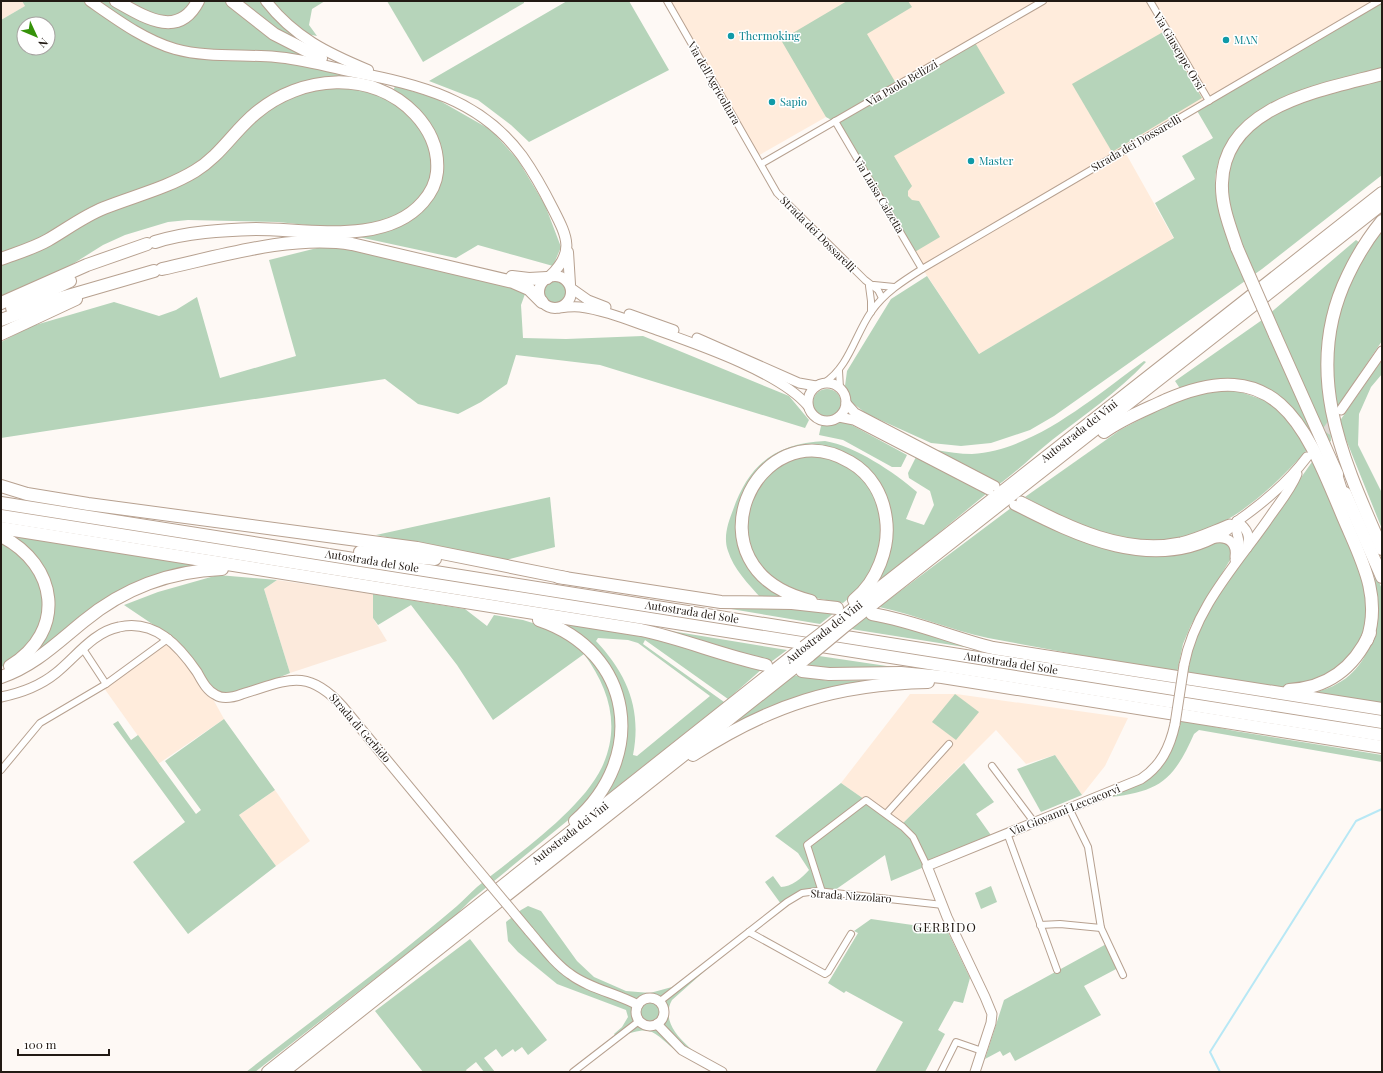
<svg xmlns="http://www.w3.org/2000/svg" width="1383" height="1073" viewBox="0 0 1383 1073" font-family="'Playfair Display',serif">
<rect width="100%" height="100%" fill="#fef9f5"/>
<g fill="#fceadc">
<path d="M1,1h21l3,5 -24,14z"/>
<path d="M277,580l96,14v24l14,23 -97,32 -26,-84z"/>
</g>
<g fill="#ffecdc">
<path d="M666,1h712l-253,151 49,87 -195,115 -57,-86 -87,-147 -9,-4 -70,40z"/>
<path d="M170,636l38,54 16,29 -66,45 -54,-76z"/>
<path d="M910,694h46l172,24 -23,48 -23,29 -27,-40 -29,9 -30,-34 -95,95 -60,-42z"/>
<path d="M275,790l35,51 -34,25 -37,-51z"/>
</g>
<g fill="#b6d4ba" fill-rule="evenodd">
<path d="M22,1h61l71,42 154,22 48,15 -53,3 -108,85 -194,88v-236l24,-14zM24,24h24v24h-24z"/>
<path d="M94,1h15l34,19 15,6 43,-25h24l46,36 37,21 -127,-11 -36,-14z"/>
<path d="M122,1h73l-8,11 -24,8z"/>
<path d="M239,1h24l54,49 -36,-17z"/>
<path d="M270,1h55l-13,8 -3,16 8,11 -15,-3z"/>
<path d="M387,1h137v2l-101,59z"/>
<path d="M567,1h62l40,69 -140,72 -18,-17 -33,-25 -49,-19z"/>
<path d="M847,1h61l4,6 -45,27 30,51 77,-44 31,52 -111,63 18,30 -4,5v5l4,4 7,1 21,36 -27,16 -78,-131 -9,-5 -45,-77z"/>
<path d="M1374,1h8v68l-103,32c-33,15 -60,41 -64,79 -1,19 10,53 17,71l-5,-48v-39l23,-35 36,-22 96,-29v97l-120,94 -208,147 -24,14 -39,13 -30,3 -30,-3 -64,-29 -16,-12 -6,-16 2,-15 44,-72 36,-23 52,78 195,-116 -19,-35 40,-24 -13,-23 31,-18 -17,-29z"/>
<path d="M1163,32l39,66 -90,54 -40,-68z"/>
<path d="M343,85l46,13 35,30 11,40 -14,33 -36,22 -50,5 -57,-6 -90,-2 -20,2 -43,13 -22,10 -35,22 -67,30v-36l79,-38 90,-36 79,-65 40,-26z"/>
<path d="M395,86l40,12 56,32 27,30 27,45 16,42 -8,19 -75,-21 -22,13 -102,-22 71,-31 14,-56 -47,-55z"/>
<path d="M1382,229v112l-46,68c-8,-52 -1,-107 26,-153 6,-9 14,-18 20,-27z"/>
<path d="M1356,240l4,3c-27,46 -42,93 -37,147 2,17 8,34 8,51l-3,2 -50,-117 -10,6 47,107 2,10 -52,-59h-84l-6,-9 87,-61z"/>
<path d="M336,246l181,43 8,5 -4,11 2,33 43,1 77,-3 146,60 20,24 -4,8 -205,-63 -84,-10 -9,29 -26,18 -23,12 -40,-10 -33,-25 -384,59v-96l31,-16 82,-24 45,14 17,-6 21,-13 23,81 76,-22 -27,-96 48,-12z"/>
<circle cx="556" cy="292" r="13"/>
<path d="M1382,360v14l-11,13 -12,27 -1,31 24,48v36l-43,-107z"/>
<path d="M1144,361l2,1c-28,30 -62,53 -94,78 -19,15 -35,32 -54,45l-62,-35c12,2 24,4 36,4 63,-4 123,-58 172,-93z"/>
<path d="M1232,389l40,14 32,37 4,9c-55,61 -113,109 -200,86 -30,-8 -57,-23 -83,-38l95,-67 55,-29 19,-8z"/>
<circle cx="827" cy="403" r="14"/>
<path d="M830,423h18l59,32 -6,12h-9l-49,-27 -24,-5 2,-9z"/>
<path d="M825,441c30,5 69,31 92,51l-11,27 18,6 10,-20 -4,-14 -21,-13 -1,-5 8,-16 70,37 -102,84 -4,1 -1,-2 8,-26 -14,-75 -60,-27 -59,29 -10,74 47,45 -30,1c-12,-13 -28,-30 -33,-47 -5,-14 0,-28 5,-41 16,-46 43,-67 92,-69z"/>
<path d="M814,455l39,11 20,23 11,41 -10,37 -18,25 -13,11 -39,-7 -35,-19 -18,-23 -5,-40 15,-34 30,-21z"/>
<path d="M1314,459l52,123 4,24 -10,41 -28,29 -45,11h-15l-85,-14 4,-23 16,-38z"/>
<path d="M550,497l5,50 -49,13 -130,-25z"/>
<path d="M1011,508l58,28 44,14 106,-11 8,3 6,13 -42,70 -8,19 -6,29 -189,-35c-37,-8 -72,-23 -109,-31z"/>
<path d="M6,532l198,32 -42,11 -142,91 13,-14 18,-58z"/>
<path d="M1,539l18,11 25,36 -1,38 -29,37 -13,6z"/>
<path d="M1373,568l9,21v117l-70,-13c62,-13 71,-70 61,-125z"/>
<path d="M218,575l59,5 -13,9 26,84 -56,23h-17l-47,-60 -46,-31 34,-13z"/>
<path d="M373,594l92,15 22,17 7,-11 29,5 29,9 33,20 29,47 2,54 -18,38 -20,24 -107,88 -16,16 -200,156h-9c70,-55 143,-108 211,-166 7,-6 13,-13 20,-19 38,-31 104,-76 125,-120 19,-41 7,-79 -18,-113l-91,66 -36,-55 -46,-60 -33,20 -5,-7z"/>
<path d="M788,608l46,5 -14,11 -89,-15z"/>
<path d="M868,616l109,33 -126,-20z"/>
<path d="M560,623l95,16 84,26 23,4 -34,30 -83,-59 -2,4 81,58 -126,100 18,-35 3,-77 -59,-66zM598,638l30,2 10,3 72,53 -73,60 -4,-1c9,-46 -6,-81 -37,-114z"/>
<path d="M659,629l128,21 -16,12 -24,-4z"/>
<path d="M819,656l95,14 -110,-3z"/>
<path d="M793,675l36,6 46,-1 -60,11 -30,10 -51,24 -2,-2z"/>
<path d="M955,694l24,18 -23,28 -24,-18z"/>
<path d="M224,719l51,71 -36,25 37,51 -88,68 -55,-72 52,-40 -72,-98 5,-3 13,19 7,-5 58,79 5,-4 -36,-49z"/>
<path d="M1180,720l55,11 147,24v7l-183,-32 -5,4c-22,50 -37,58 -91,64l61,-36 11,-20z"/>
<path d="M1055,755l27,40 -41,17 -24,-43z"/>
<path d="M964,763l30,39 -18,12 17,24 -102,43 -6,-26 -50,35 -19,-1 -35,15 -16,-22 8,-6 8,11c10,0 21,-9 28,-17l-11,-17 -23,-17 66,-53 60,42z"/>
<path d="M991,886l6,16 -16,7 -6,-16z"/>
<path d="M528,906l13,5 36,50 17,16 32,14 24,2 22,-6 71,-50 -71,63c-16,29 26,53 44,70 -11,-5 -27,-9 -37,-17 -28,-21 -24,-30 -62,-15l-3,-4 8,-7 6,-10 -2,-7 -69,-26 -39,-32 -10,-11 -2,-19 15,-12z"/>
<path d="M871,919l76,11 23,48 -7,25 -9,-2 -16,29 7,4 -20,38h-50l28,-50 -57,-31 -2,2 -16,-10 30,-50 -4,-2z"/>
<path d="M470,939l77,101 -19,15 -6,-8 -7,5 -2,-3 -11,8 -6,-8 -12,9 11,14h-11l-8,-10 -10,8 1,2h-44l-48,-61z"/>
<path d="M1110,942l8,26 -34,18 17,29 -86,46 -5,-9 -7,4 -3,-5 -15,8 19,-59z"/>
</g>
<g fill="none" stroke-linecap="round" stroke-linejoin="round">
<path stroke="#b8e8f5" stroke-width="2" d="M1220,1072l-10,-20 146,-231 26,-12"/>
<path stroke="#ddd8d3" stroke-width="9" stroke-dasharray="9 4.5" stroke-linecap="butt" d="M1318,443l18,-25"/>
<defs>
<g id="street">
<path d="M667,1l110,192 88,87 13,10 4,8"/>
<path d="M1150,1l59,100"/>
<path d="M835,121l87,148"/>
<path d="M761,164l282,-163"/>
<path d="M874,285l20,2"/>
<path d="M869,286l2,15v11"/>
<path d="M839,371l1,17"/>
<path d="M824,383c25,-16 31,-48 47,-71 13,-19 32,-31 51,-43l457,-268"/>
<path d="M83,649l23,35"/>
<path d="M992,766l42,56"/>
<path d="M1,770l39,-47 66,-39 63,-46"/>
<path d="M1069,808l19,39 13,81 22,47"/>
<path d="M886,814l63,-70"/>
<path d="M1007,833l50,137"/>
<path d="M822,892l-15,-47 59,-45 37,27 10,10 14,29"/>
<path d="M1040,925l20,-1 41,4"/>
<path d="M749,932l76,42 3,-2 23,-38"/>
<path d="M659,1002l128,-100 15,-9 15,-2 126,14"/>
<path d="M573,1072l66,-51"/>
<path d="M941,1072l15,-30 26,9"/>
</g>
<g id="secondary">
<path d="M571,288l17,12 18,7"/>
<path d="M559,308c7,-1 14,-2 21,-1 24,3 48,13 71,21 42,15 129,44 157,78"/>
<path d="M629,314l45,16"/>
<path d="M697,338l102,45 17,3"/>
<circle cx="827" cy="402" r="19"/>
<path d="M846,403l9,10 140,73"/>
<path d="M1341,410l41,-59"/>
<path d="M839,417l15,3 135,70"/>
<path d="M1021,501c49,25 103,53 160,41 17,-4 33,-12 49,-18"/>
<path d="M1014,505c62,32 140,70 208,29 7,-4 14,-12 21,-17 25,-18 46,-36 64,-60"/>
<path d="M1237,521c10,8 14,14 10,27"/>
<path d="M1216,538c13,-2 21,6 19,19"/>
<path d="M1235,560c11,-19 -2,-23 2,-39"/>
<path d="M1184,665c11,-58 54,-102 87,-150 9,-13 20,-26 26,-41"/>
<path d="M1,697c20,-4 39,-11 55,-24 20,-16 37,-41 63,-46 36,-8 60,19 78,45 5,9 10,19 19,23 8,5 18,2 26,-1 46,-14 65,-27 101,13l125,151"/>
<path d="M529,931c13,15 25,32 41,43 20,15 46,19 68,31"/>
<circle cx="650" cy="1012" r="14"/>
<path d="M657,1024l25,26 40,22"/>
<path d="M975,1072l16,-49 1,-9 -7,-17 -38,-80 -20,-51 214,-87c20,-13 29,-32 34,-55"/>
</g>
<g id="primary">
<path d="M90,1c26,18 54,39 85,48 33,9 67,5 101,8 26,2 52,10 78,15 66,13 126,27 168,84 12,17 22,35 31,53 15,29 22,44 -4,68"/>
<path d="M266,1c28,36 61,52 102,69"/>
<path d="M568,252l2,32"/>
<circle cx="555" cy="292" r="16"/>
</g>
<g id="highway">
<path d="M116,1c27,15 62,39 82,0"/>
<path d="M232,1l42,33 47,24"/>
<path d="M1382,221c-14,17 -25,35 -34,54 -47,96 -5,185 34,274"/>
<path d="M1237,248c-7,-21 -16,-43 -15,-65 2,-78 101,-93 160,-109"/>
<path d="M1,259c16,-6 33,-11 47,-19 19,-11 36,-24 56,-32 30,-12 63,-20 91,-37 25,-15 39,-40 61,-58 45,-38 116,-44 159,1 15,16 24,35 22,58 -1,11 -7,22 -14,30 -38,44 -116,27 -167,27 -33,1 -70,3 -101,13"/>
<path d="M162,269c59,-13 131,-35 190,-25l161,38 16,7 13,13"/>
<path d="M512,277l17,2 18,-1"/>
<path d="M1,303l86,-38 60,-21"/>
<path d="M12,308l58,-27"/>
<path d="M1,320l53,-20 100,-29"/>
<path d="M1,334l75,-35"/>
<path d="M1275,335l62,139"/>
<path d="M1104,432c19,-14 41,-22 62,-32 114,-50 141,31 178,119 17,40 38,77 23,121"/>
<path d="M1334,468l11,35"/>
<path d="M1,486l26,8 61,10 329,44 149,30"/>
<path d="M1345,493l37,84"/>
<path d="M1,503l1381,219"/>
<path d="M1,516l1381,219"/>
<path d="M1,528l640,102c43,9 82,26 125,35"/>
<path d="M1,536c57,29 66,95 9,130"/>
<path d="M360,552l75,7"/>
<path d="M558,577l163,25 71,1 45,5"/>
<path d="M811,601c-130,-32 -54,-194 39,-139 21,12 33,33 36,57 4,28 -9,63 -32,81"/>
<path d="M872,614c42,7 80,24 121,34l389,61"/>
<path d="M539,620c95,32 109,137 36,201"/>
<path d="M834,624l548,-431"/>
<path d="M846,625l536,-421"/>
<path d="M802,671l27,3 72,-1 41,4 440,70"/>
<path d="M1,677c33,-11 57,-35 83,-56 40,-33 86,-50 138,-52"/>
<path d="M1289,690c38,-2 65,-22 81,-57"/>
<path d="M693,755c77,-50 143,-71 235,-73"/>
<path d="M268,1072l536,-425"/>
<path d="M283,1072l527,-417"/>
</g>
</defs>
<use href="#street" stroke="#b7a190" stroke-width="8"/>
<use href="#secondary" stroke="#b7a190" stroke-width="11"/>
<use href="#primary" stroke="#b7a190" stroke-width="12"/>
<use href="#highway" stroke="#b7a190" stroke-width="14"/>
<use href="#street" stroke="#fff" stroke-width="6"/>
<use href="#secondary" stroke="#fff" stroke-width="9"/>
<use href="#primary" stroke="#fff" stroke-width="10"/>
<use href="#highway" stroke="#fff" stroke-width="12"/>
<defs>
<g id="secondary-bridge">
<path d="M1175,724l9,-59"/>
<path d="M468,858l61,73"/>
</g>
<g id="highway-bridge">
<path d="M1237,248l38,87"/>
<path d="M804,647l30,-23"/>
<path d="M810,655l36,-30"/>
</g>
</defs>
<use href="#secondary-bridge" stroke="#b7a190" stroke-width="11" stroke-linecap="butt"/>
<use href="#highway-bridge" stroke="#b7a190" stroke-width="14" stroke-linecap="butt"/>
<use href="#secondary-bridge" stroke="#fff" stroke-width="9"/>
<use href="#highway-bridge" stroke="#fff" stroke-width="12"/>
</g>
<g fill="#0f9aa8" stroke="#fff" stroke-width="1.5">
<circle cx="731" cy="36" r="4"/>
<circle cx="1226" cy="40" r="4"/>
<circle cx="772" cy="102" r="4"/>
<circle cx="971" cy="161" r="4"/>
</g>
<g text-anchor="middle" stroke-width="3" stroke-linejoin="round" paint-order="stroke">
<g font-size="11" fill="#0d838f" stroke="#fff" text-anchor="start">
<text x="739" y="40">Thermoking</text>
<text x="1234" y="44">MAN</text>
<text x="780" y="106">Sapio</text>
<text x="979" y="165">Master</text>
</g>
<g font-size="11" fill="#221a14" stroke="#fff">
<text transform="translate(1179 51) rotate(59)" y="4">Via Giuseppe Orsi</text>
<text transform="translate(714 83) rotate(60)" y="4">Via dell'Agricoltura</text>
<text transform="translate(902 83) rotate(-30)" y="4">Via Paolo Belizzi</text>
<text transform="translate(1136 143) rotate(-30)" y="4">Strada dei Dossarelli</text>
<text transform="translate(879 195) rotate(59)" y="4">Via Luisa Calzetta</text>
<text transform="translate(818 234) rotate(45)" y="4">Strada dei Dossarelli</text>
<text transform="translate(1079 431) rotate(-38)" y="4">Autostrada dei Vini</text>
<text transform="translate(372 561) rotate(9)" y="4">Autostrada del Sole</text>
<text transform="translate(692 612) rotate(9)" y="4">Autostrada del Sole</text>
<text transform="translate(824 632) rotate(-38)" y="4">Autostrada dei Vini</text>
<text transform="translate(1011 663) rotate(9)" y="4">Autostrada del Sole</text>
<text transform="translate(360 728) rotate(49)" y="4">Strada di Gerbido</text>
<text transform="translate(1065 810) rotate(-22)" y="4">Via Giovanni Leccacorvi</text>
<text transform="translate(570 833) rotate(-38)" y="4">Autostrada dei Vini</text>
<text transform="translate(851 896) rotate(4)" y="4">Strada Nizzolaro</text>
</g>
<g font-size="13" letter-spacing="1" fill="#221a14" stroke="#fff">
<text x="945" y="932">GERBIDO</text>
</g>
</g>
<rect width="1383" height="1073" fill="none" stroke="#221a14" stroke-width="4"/>
<g transform="translate(36 36) rotate(134)"><circle r="19" fill="#ffffff" stroke="#a7a3a1"/>
<path d="M0-3L7 15L0 10L-7 15Z" fill="#359209"/>
<text y="-6" font-size="11" font-weight="bold" text-anchor="middle" fill="#221a14">N</text>
</g>
<path d="M18 1049v6h91v-6" fill="none" stroke="#221a14" stroke-width="2"/>
<text x="24" y="1049" font-size="12" fill="#221a14" stroke="#ffffff" stroke-width="3" paint-order="stroke">100 m</text>
</svg>
